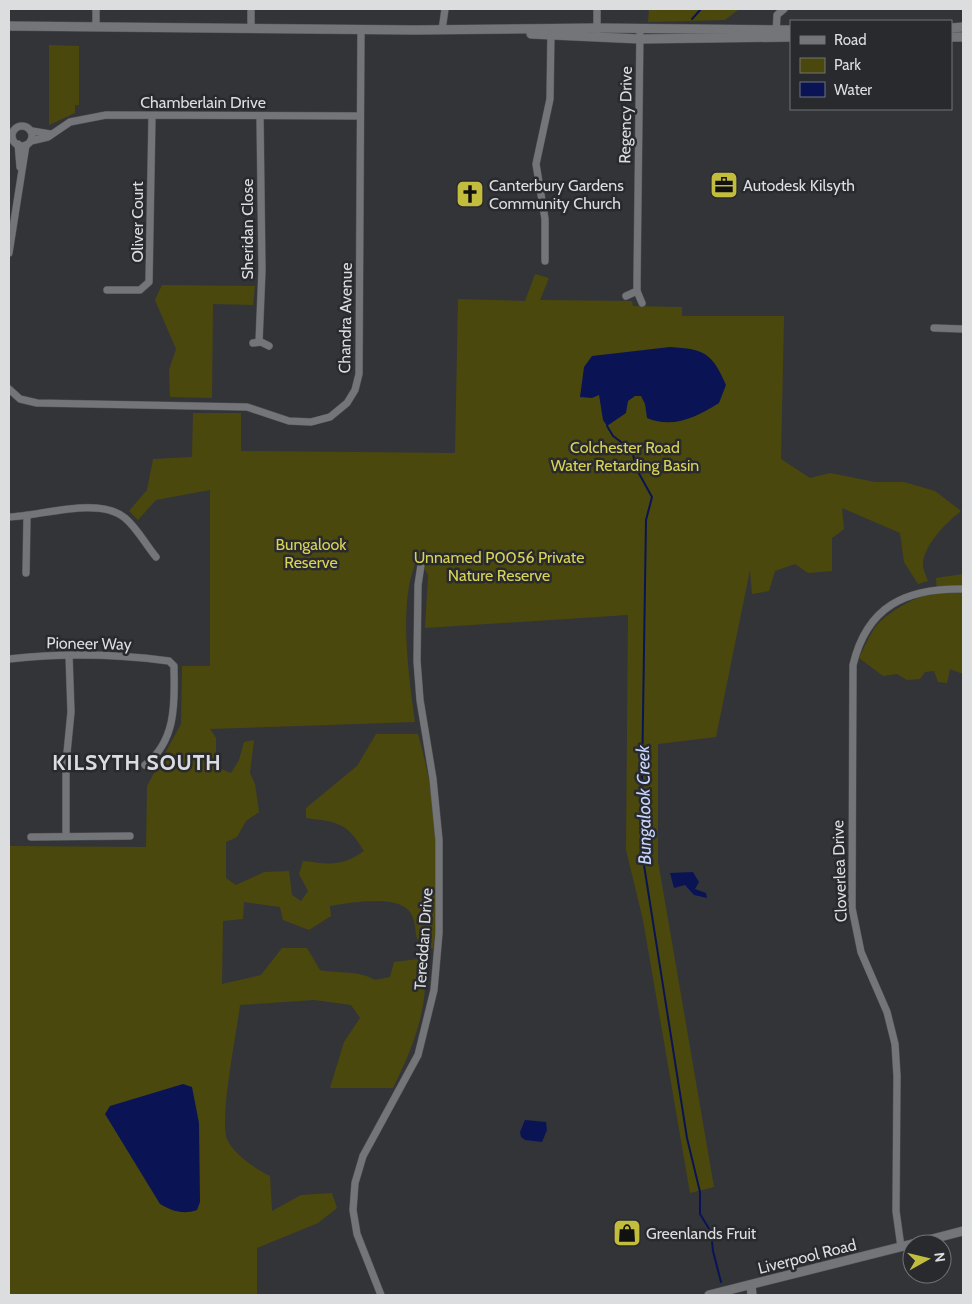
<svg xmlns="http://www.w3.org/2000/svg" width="972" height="1304" viewBox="0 0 972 1304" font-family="Cabin,sans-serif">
<rect width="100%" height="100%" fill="#333438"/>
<g fill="#4b480e">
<path d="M649,9h90l-14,11 -77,2z"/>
<path d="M49,45l30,1v59h-4v8l-26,12z"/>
<path d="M535,274l14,4 -9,22 92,1 1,5 49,1v9h102l-3,143 29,19 20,-5 45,9h29l31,9 26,20c-14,11 -39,35 -38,55 1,5 3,10 5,15l-10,3 -14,-22 -4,-29 -58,-25 2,21 -12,9v33l-24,2 -13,-9 -20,7 -6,20 -17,3 -2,-24 -34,167 -58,7v117l56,326 -24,6 -47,-273 -17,-70 2,-235 -203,13 3,-53 -10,-17c-21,40 -9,119 -3,164l-205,7 6,9v29l15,6 8,-13 5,-18 10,-2 -4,33 5,11 4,28 -13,9 -9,16 -11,5v36l10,7 28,-13 25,-1 3,24 9,6 7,-10 -9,-17 4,-13c26,3 39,6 61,-10 -17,-29 -27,-29 -58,-33v-10l51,-42 19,-32h42c19,66 26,146 15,215l-16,-10c-2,-8 -2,-21 -7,-27 -13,-18 -61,-9 -80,-6l1,10 -22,14 -26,-10 -3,-13 -36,-5 -1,17 -20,2 -1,63 39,-9 21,-27h25l13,22c19,4 38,0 55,10l15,-3 4,-15 32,-4c1,53 -10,83 -33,130h-63l14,-46 16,-24 -9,-13 -37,-5 -74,5c-3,26 -21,114 -13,134 6,15 29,30 43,37l2,35 29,-16 31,-2 5,15 -19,15 -61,25v47h-248v-449l137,1 1,-61 34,-62 1,-58h28v-176l-54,10 -18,20 -9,-9 18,-21 6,-31 39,-2 1,-44h48v38l214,2 3,-154 67,2z"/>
<path d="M162,285l93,1 -2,19 -40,-1 -1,94 -42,-1 -1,-27 7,-21 -21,-49z"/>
<path d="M963,574v100l-13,-5 -3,14 -9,-1 -4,-11 -9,1 -5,7 -13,1 -10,-6 -14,2 -24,-18c5,-10 9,-20 15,-29 10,-16 45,-34 63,-38l-1,-13z"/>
</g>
<g fill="#0a1454">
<path d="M670,347c35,2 42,6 56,38l-7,18c-22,14 -46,26 -72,15l-2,-14 -4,-8h-6l-7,5 -2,12 -19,13 -4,-6 -4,-25 -7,3 -12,-1 4,-30 8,-11z"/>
<path d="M693,872l6,10 -4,7 11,4 1,5 -13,-3 -9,-10 -11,3 -4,-15z"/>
<path d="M183,1084l9,3 7,36 1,79 -3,8c-14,5 -25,1 -37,-6l-55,-90 5,-8z"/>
<path d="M525,1120l21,2 1,8 -5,12 -17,-2 -4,-3 -1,-5z"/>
</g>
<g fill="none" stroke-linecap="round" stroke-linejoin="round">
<g stroke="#0a1454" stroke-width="2">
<path d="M692,19l9,-10"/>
<path d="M607,426l6,10 19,14 4,18 16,29 -6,23 -5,326 46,292 13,54v22l11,18 2,19 8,31"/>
</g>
<defs>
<g id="minor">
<path d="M96,26v-17"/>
<path d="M251,28v-19"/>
<path d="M640,29l-3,252v10l5,12"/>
<path d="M442,30l3,-21"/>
<path d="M597,32v-23"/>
<path d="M776,34l1,-19 7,-6"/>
<circle cx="22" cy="136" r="10"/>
<path d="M32,131l18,3"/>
<path d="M31,141l17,-4 22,-15 36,-7 254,1"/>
<path d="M18,144l2,23"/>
<path d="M9,253l17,-108"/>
<path d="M545,261v-42l-9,-55 14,-65 1,-68"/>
<path d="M107,290h33l9,-8 3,-166"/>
<path d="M626,296l11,-5"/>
<path d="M934,328l29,1"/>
<path d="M259,342l3,-72 -2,-154"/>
<path d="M253,343l8,-1 8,4"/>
<path d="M9,389l11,10 17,4 210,4 42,14 22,1 19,-5 17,-14 8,-13 4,-16 2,-344"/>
<path d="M9,517c32,-1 90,-21 116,1 12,10 21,27 31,39"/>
<path d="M26,573l1,-56"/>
<path d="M9,659c54,-6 106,-5 160,2l5,5v5c1,35 1,71 -29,94"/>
<path d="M66,836v-73l5,-51 -2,-57"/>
<path d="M31,837l99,-1"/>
<path d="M901,1247l-5,-36 1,-135 -2,-32 -8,-32 -26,-60 -9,-44 1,-243c14,-59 53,-77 110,-76"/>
<path d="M381,1295l-24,-61 -4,-24 2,-27 8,-27 55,-101 16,-65 5,-57v-93l-6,-61 -13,-79 -3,-39 1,-76 3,-20"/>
</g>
<g id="secondary">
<path d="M9,26l406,4 182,-2 194,2"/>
<path d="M951,28l12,-1"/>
<path d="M531,34l109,5 151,-2"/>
<path d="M951,37h12"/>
<path d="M913,1244l50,-13"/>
<path d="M751,1285l1,10"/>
<path d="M709,1295l203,-51"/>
</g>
</defs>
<use href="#minor" stroke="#515255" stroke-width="8"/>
<use href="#secondary" stroke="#515255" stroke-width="10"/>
<use href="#minor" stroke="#737579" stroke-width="7"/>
<use href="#secondary" stroke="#737579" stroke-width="9"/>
</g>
<defs>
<symbol id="office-square" viewBox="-11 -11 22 22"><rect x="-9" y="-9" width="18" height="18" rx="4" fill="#c3bd3e" stroke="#292a2e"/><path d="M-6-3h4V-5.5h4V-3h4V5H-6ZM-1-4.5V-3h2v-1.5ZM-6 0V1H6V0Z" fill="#111"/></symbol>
<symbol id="church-square" viewBox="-11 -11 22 22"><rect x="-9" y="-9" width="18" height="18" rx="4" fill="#c3bd3e" stroke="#292a2e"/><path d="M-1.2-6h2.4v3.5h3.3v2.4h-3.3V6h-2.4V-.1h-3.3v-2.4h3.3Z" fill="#111"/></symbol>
<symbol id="shop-square" viewBox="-11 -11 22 22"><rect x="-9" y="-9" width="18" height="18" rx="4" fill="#c3bd3e" stroke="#292a2e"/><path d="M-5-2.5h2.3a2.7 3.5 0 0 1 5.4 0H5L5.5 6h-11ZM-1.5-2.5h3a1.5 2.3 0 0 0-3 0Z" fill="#111"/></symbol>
</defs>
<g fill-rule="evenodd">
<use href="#office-square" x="708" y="169" width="32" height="32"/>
<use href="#church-square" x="454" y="178" width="32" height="32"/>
<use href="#shop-square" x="611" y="1217" width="32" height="32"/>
</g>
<g text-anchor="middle" stroke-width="5" stroke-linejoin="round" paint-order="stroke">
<g font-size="16" fill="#dcdddf" stroke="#292a2e">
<text x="203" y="108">Chamberlain Drive</text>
<text transform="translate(625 115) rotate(-89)" y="6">Regency Drive</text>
<text transform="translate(137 222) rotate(-90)" y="6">Oliver Court</text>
<text transform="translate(247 229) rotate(-90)" y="6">Sheridan Close</text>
<text transform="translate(345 318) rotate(-89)" y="6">Chandra Avenue</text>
<text transform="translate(89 643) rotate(1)" y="6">Pioneer Way</text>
<text transform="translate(839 871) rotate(-92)" y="6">Cloverlea Drive</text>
<text transform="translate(423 939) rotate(-86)" y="6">Tereddan Drive</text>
<text transform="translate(807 1256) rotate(-14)" y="6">Liverpool Road</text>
</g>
<g font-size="16" fill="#dcdddf" stroke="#292a2e" text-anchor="start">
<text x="489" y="191">Canterbury Gardens<tspan x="489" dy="18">Community Church</tspan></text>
<text x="743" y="191">Autodesk Kilsyth</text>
<text x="646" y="1239">Greenlands Fruit</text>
</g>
<g font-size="16" fill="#d9d355" stroke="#292a2e">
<text x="625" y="453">Colchester Road<tspan x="625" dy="18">Water Retarding Basin</tspan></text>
<text x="311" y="550">Bungalook<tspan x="311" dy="18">Reserve</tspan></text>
<text x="499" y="563">Unnamed P0056 Private<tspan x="499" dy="18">Nature Reserve</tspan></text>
</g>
<g font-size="18" font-style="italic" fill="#c7d6ff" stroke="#292a2e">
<text transform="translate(644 805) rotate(-91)" y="6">Bungalook Creek</text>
</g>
<g font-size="21" font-weight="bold" letter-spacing="1" fill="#dadce0" stroke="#292a2e">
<text x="137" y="770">KILSYTH SOUTH</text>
</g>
</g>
<rect width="972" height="1304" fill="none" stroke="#dcdddf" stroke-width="20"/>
<rect x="790" y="20" width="162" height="90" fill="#292a2e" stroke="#717275"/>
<rect x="800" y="36" width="25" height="8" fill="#737579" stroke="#717275"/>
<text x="834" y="45" font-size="15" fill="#dcdddf">Road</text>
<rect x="800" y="58" width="25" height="15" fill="#4b480e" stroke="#717275"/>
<text x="834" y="70" font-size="15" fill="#dcdddf">Park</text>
<rect x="800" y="82" width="25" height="15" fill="#0a1454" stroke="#717275"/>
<text x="834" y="95" font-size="15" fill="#dcdddf">Water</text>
<g transform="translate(927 1259) rotate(82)"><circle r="24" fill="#292a2e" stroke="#717275"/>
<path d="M0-4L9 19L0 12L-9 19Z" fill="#c3bd3e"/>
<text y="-8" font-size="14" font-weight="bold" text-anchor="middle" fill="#dcdddf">N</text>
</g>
</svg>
